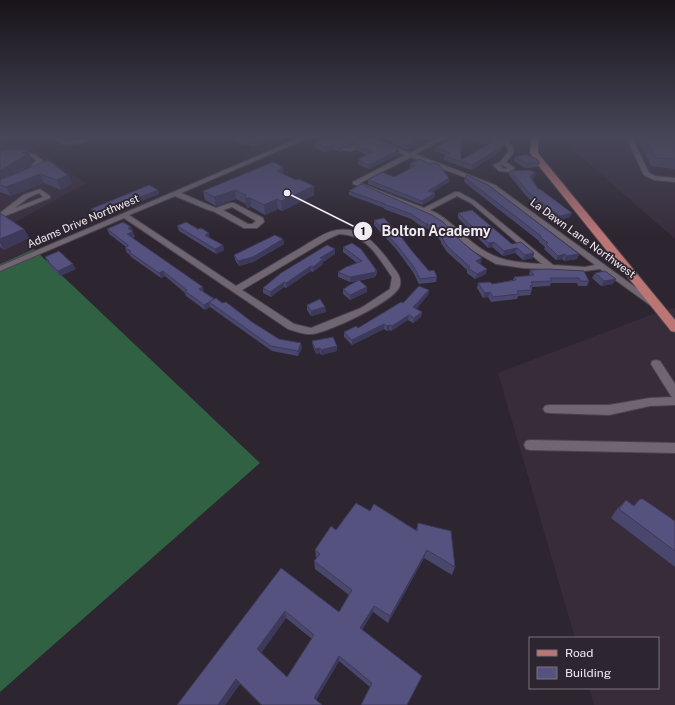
<svg xmlns="http://www.w3.org/2000/svg" width="675" height="705" viewBox="0 0 675 705" font-family="'Public Sans',sans-serif">
<rect width="100%" height="100%" fill="#2d252f"/>
<g fill="#382c3b">
<path d="M0,137h26l-5,3 65,43 -74,41 22,25 -34,15z"/>
<path d="M559,137h116v102z"/>
<path d="M675,308v397h-81l-5,-17h69v-50h-83l-77,-265 163,-62z"/>
</g>
<path fill="#306142" d="M34,249l226,214 -260,229v-428z"/>
<g fill="none" stroke-linecap="round" stroke-linejoin="round">
<defs>
<g id="minor">
<path d="M59,137h6l-3,3c9,4 22,-3 33,-3 -10,5 -30,13 -39,3z"/>
<path d="M302,137h8l-129,56 35,15 14,-5h4l29,15 1,4 -7,6h-13l-29,-16 -9,-3 -31,-13 -46,19 107,71c21,-12 42,-25 63,-37 12,-7 25,-17 38,-19 25,-4 41,16 54,34 4,6 11,12 9,21 -2,15 -73,48 -88,49 -8,1 -17,-3 -24,-5l-164,-111 -124,53v-5zM232,207l24,14 -4,3h-4l-25,-14zM339,234c29,1 38,22 53,43l-2,12 -29,19 -50,20 -17,-4 -52,-34 86,-51z"/>
<path d="M360,137h9l41,16 30,-16h7l-32,17 80,31 162,118 -4,3 -3,-1 -50,-36 -15,2 -62,-3 -27,-4 -26,-15 -33,-30 -84,-35v-2l52,-27 -35,-13 -19,9 -8,-1v-2h5l17,-8zM411,157l80,30 104,78 -10,2 -32,-2 -78,-64 -16,-9h-4l-31,16 -64,-25zM457,196l14,7 71,61c-25,-1 -46,-3 -66,-19 -17,-12 -27,-27 -46,-35z"/>
<path d="M499,137h5l9,10 1,5 -8,10 9,6 -5,4 -11,-1 -6,-6 7,-3 8,-10 -1,-5zM502,165l6,3 -4,1 -4,-3z"/>
<path d="M626,137h6l17,36 6,3 20,2v4l-21,-2 -10,-5z"/>
<path d="M25,152l11,3 7,6 -15,13 -3,-2 11,-11 -4,-4 -9,-2v-2z"/>
<path d="M40,189l10,7v2l-50,20v-5l23,-18zM39,193l4,4 -28,11 13,-10z"/>
<path d="M656,360l4,1 15,23v21l-25,1 -41,9 -60,-2 -4,-1 -2,-3 2,-3 4,-1h60l41,-7 23,-1 -2,-1 -20,-32 1,-3z"/>
<path d="M530,440l145,3v10l-145,-3 -4,-1 -2,-4 2,-4z"/>
</g>
<path id="major" d="M532,137h6v16l7,9 130,158v12l-4,-1 -132,-165 -9,-13z"/>
</defs>
<use href="#minor" stroke="#4b434c" stroke-width="2"/>
<use href="#major" stroke="#4b434c" stroke-width="2"/>
<use href="#minor" fill="#706672" fill-rule="evenodd"/>
<use href="#major" fill="#bc7575" fill-rule="evenodd"/>
</g>
<g fill="#4a476e" fill-rule="evenodd">
<path d="M64,137h18l-13,3 -4,-1z"/>
<path d="M229,137h45v2l-20,8 -5,-2 -5,1z"/>
<path d="M325,137h37v3l-14,6 -5,1v4l-2,1 -8,-3 -9,3 -9,-4v-4l10,-5z"/>
<path d="M385,137h33l-3,2 3,6 -11,5 -15,-6v-4z"/>
<path d="M457,137l4,23 26,-15 -23,-8h38l3,5 -3,8 -31,20 -27,-10v-4l2,-1 -11,-4 1,-4z"/>
<path d="M638,137h37v32l-24,-3z"/>
<path d="M356,146l43,8 -30,15 -10,-4v-1h-1v-5l9,-4 -11,-5z"/>
<path d="M0,152l32,7 -2,1 2,3 -16,11 52,1 4,9 -11,6 -17,-7 -33,13 -11,-4z"/>
<path d="M515,157l25,6 -2,4 -13,1 -11,-7z"/>
<path d="M410,164l39,18 -17,10 3,1 -1,5 -12,7 -54,-21v-4l26,-3 16,-8z"/>
<path d="M510,171l25,6 -3,2 6,10 32,28 -12,3 -30,-22 -19,-23z"/>
<path d="M284,175l12,5 18,6v9l-32,16 -4,-2 -13,6 -14,-8 -4,1 -1,-4 -10,-5 -20,7 -11,-6 -2,-9z"/>
<path d="M465,178l114,76 -2,5 -13,2 -2,-2 -6,1 -12,-11 1,-2 -6,-5v-1l-75,-59z"/>
<path d="M158,190l1,4 -60,24 -6,-5 -2,-4z"/>
<path d="M349,191l83,24 49,48 -2,1 7,10 -11,5 -8,-6v-3l-20,-18 -6,-9v-2l-9,-9 -5,-4 -2,1 -14,-10 -27,-10v-1l-35,-13z"/>
<path d="M0,213l24,16 5,9 -25,12 -4,-3z"/>
<path d="M458,213l54,31 22,9 -1,5 -10,2 -8,-7 -12,3 -11,-9 -4,1 -30,-30z"/>
<path d="M374,220l29,20 9,11 17,20 8,6 -1,5 -17,2 -6,-12 -17,-23 -22,-24z"/>
<path d="M177,226l33,12 13,7 1,5 -8,4 -37,-23z"/>
<path d="M131,227l4,10 -3,1 72,54 75,47 23,9 -4,8 -26,-5 -62,-44 -5,3 -19,-14 -1,-3 -20,-17 -4,2 -30,-21 -2,-3 -2,-1 -2,-5 1,-1 -17,-13 -2,-5z"/>
<path d="M283,239l1,5 -31,18 -14,4 -4,-6 -1,-5z"/>
<path d="M343,247l34,24 -1,5v-1l-1,2 -16,4 8,6v5l-17,8 -7,-6v-5l3,-1v-1l12,-6 -8,1 -12,-5v-5l19,-9 -14,-11z"/>
<path d="M335,249v5l-12,8v2l-10,8 -2,-1 -25,17 -2,-1 -13,10 -8,-4v-5z"/>
<path d="M45,257l31,12 -16,7 -10,-9z"/>
<path d="M547,269l42,12 -2,5h-9l-1,-3h-26l-1,3 -18,1v3l-2,5 -12,1 -1,3 -26,3 -3,-5 -5,1 -6,-10 1,-5 14,1 21,-4 1,-3 15,-1 1,-6z"/>
<path d="M595,273l18,11 -12,2 -9,-8z"/>
<path d="M429,290l-1,5 -12,14 6,3 -1,5 -8,6 -5,-3 -17,11 -2,-1 -2,1 -3,-2 -32,16 -8,-8v-5l14,-4 45,-25z"/>
<path d="M307,305l18,2 1,5 -15,4 -4,-6z"/>
<path d="M312,341l25,5v5l-16,4 -1,-2 -4,1 -3,-7z"/>
<path d="M640,499l35,22v46l-64,-49 6,-9 9,-9 7,6z"/>
<path d="M370,511l46,19 2,-7 37,44 -3,8 -28,-17 -36,65 -15,-11 -11,18 45,75 -37,-18 -31,-26 -23,39 6,5h-61l-21,-21 -15,21 56,-137 58,44 10,-17 -34,-26 -1,-8 2,-3 -1,-8 21,-20zM286,618l26,21 -25,38 -26,-24z"/>
</g>
<g fill="#3c395a">
<path d="M1,137h19l-20,10v-9z"/>
<path d="M68,137h14l-13,3z"/>
<path d="M267,137h7v2l-20,8 -1,-4z"/>
<path d="M358,137h4v3l-14,6v-4z"/>
<path d="M411,137h7l-8,5z"/>
<path d="M248,141l1,4 -5,1v-4z"/>
<path d="M418,141v4l-11,5 1,-4z"/>
<path d="M505,142l-3,8 -31,20 1,-5z"/>
<path d="M333,145v4l-9,3v-5z"/>
<path d="M343,147v4l-2,1v-4z"/>
<path d="M28,150l4,9 -2,1 2,3 -25,16 -7,3v-11z"/>
<path d="M399,150v4l-30,15v-4z"/>
<path d="M283,167l1,9 -7,-5z"/>
<path d="M536,172l-1,5 -6,4 1,-5z"/>
<path d="M40,174l4,9 -33,13 -5,-9z"/>
<path d="M68,175l4,9 -11,6 -4,-10z"/>
<path d="M449,178v4l-21,13v-4z"/>
<path d="M314,186v9l-32,16 -1,-10z"/>
<path d="M158,190l1,4 -60,24 -2,-4z"/>
<path d="M235,190l1,9 -20,7 -2,-9z"/>
<path d="M435,193l-1,5 -12,7v-4z"/>
<path d="M245,198h5l1,9 -4,1z"/>
<path d="M277,199l1,10 -13,6 -1,-10z"/>
<path d="M572,213l-2,4 -12,3 2,-4z"/>
<path d="M426,224h2l-1,4 -2,1z"/>
<path d="M131,227l4,10 -6,2 -2,-5 1,-6z"/>
<path d="M24,229l5,9 -25,12 -4,-7v-4z"/>
<path d="M209,233l1,5 -3,1 -1,-5z"/>
<path d="M283,239l1,5 -31,18 -14,4 -1,-5z"/>
<path d="M494,242l-2,5 -4,1 1,-5z"/>
<path d="M223,245l1,5 -8,4 -1,-5z"/>
<path d="M517,248l-2,5 -12,3 1,-5z"/>
<path d="M335,249v5l-12,8v2l-10,8v-5l7,-9z"/>
<path d="M534,253l-1,5 -10,2 2,-5z"/>
<path d="M565,254l-3,5 -6,1 2,-4z"/>
<path d="M579,254l-2,5 -13,2 2,-5z"/>
<path d="M482,258l-1,5 -7,3 2,-5z"/>
<path d="M73,264l3,5 -16,7 -2,-5z"/>
<path d="M311,266v5l-25,17v-5z"/>
<path d="M487,269l-1,5 -11,5 2,-5z"/>
<path d="M163,271l2,5 -4,2 -2,-5z"/>
<path d="M376,272l-1,5 -25,5v-5z"/>
<path d="M616,279l-3,5 -12,2 3,-5z"/>
<path d="M284,282v5l-13,10 -1,-5z"/>
<path d="M203,287l1,5 -5,-3z"/>
<path d="M367,287v5l-17,8v-5z"/>
<path d="M429,290l-1,5 -15,18v-6z"/>
<path d="M490,292l-2,5 -5,1 2,-5z"/>
<path d="M214,299l-5,3 1,5 -5,3 -1,-5z"/>
<path d="M325,307l1,5 -15,4v-5z"/>
<path d="M422,312l-1,5 -8,6 1,-5z"/>
<path d="M409,315l-1,5 -17,11 1,-5z"/>
<path d="M384,324v5l-32,16v-5z"/>
<path d="M390,325l-1,5 -2,1v-5z"/>
<path d="M301,343l1,5 -4,8v-5z"/>
<path d="M337,346v5l-16,4v-5z"/>
<path d="M320,348v5l-4,1 -1,-5z"/>
<path d="M427,550l-3,8 -36,65 2,-7z"/>
<path d="M374,606l-1,6 -14,22 1,-6z"/>
<path d="M285,611l1,7 -26,37 -3,-6z"/>
<path d="M339,656v5l-24,41 -1,-4z"/>
<path d="M236,679l4,5 -15,21h-7z"/>
</g>
<g fill="#565280" stroke="#3c395a" fill-rule="evenodd">
<path d="M235,137h32l-14,6 -5,-2 -4,1z"/>
<path d="M329,137h29l-10,5 -6,1 1,4 -2,1 -8,-3 -9,2 -9,-3z"/>
<path d="M397,137h14l-1,1 8,3 -10,5 -16,-6z"/>
<path d="M457,137h4v23l31,-18 -15,-5h25l3,5 -2,4 -31,19 -28,-9 6,-3 -14,-6z"/>
<path d="M645,137h30v22l-19,-1z"/>
<path d="M367,141l13,5 3,-2 16,6 -30,15 -10,-4 2,-1 -3,-1 15,-7 -17,-6z"/>
<path d="M5,149l23,1 -5,3 5,1 -28,17v-19z"/>
<path d="M526,154l11,5 3,4h-14l-11,-6z"/>
<path d="M419,159l11,5 4,-1 5,2 10,13 -21,13 7,2 -13,8 -54,-21 14,-8 12,5 21,-11 -5,-2z"/>
<path d="M48,160l20,15 -11,5 -17,-6 -34,13 -6,-2v-5z"/>
<path d="M273,162l10,5 -6,4 19,9 3,-1 15,7 -33,15 -4,-2 -13,6 -14,-7h-5l1,-3 -11,-5 -21,7 -11,-6z"/>
<path d="M529,170l7,2 -6,4 8,13h2l32,24 -12,3 -31,-23 -19,-22z"/>
<path d="M467,175l21,10 91,69 -13,2 -1,-2 -7,2 -12,-12 2,-1 -7,-5v-2l-76,-58z"/>
<path d="M361,184l71,31 11,7 20,21 19,15 -6,3 11,8 -10,5 -9,-6 2,-1 -22,-20 -6,-9h1l-10,-11 -5,-3h-2l-15,-10 -27,-10h1l-36,-13z"/>
<path d="M149,185l9,5 -61,24 -6,-5z"/>
<path d="M472,210l40,34 9,-2 13,11 -9,2 -8,-7 -13,3 -10,-9 -5,1 -31,-30z"/>
<path d="M0,213l24,16 -24,10z"/>
<path d="M384,218l19,20h-1l10,13 17,20 5,-1 3,7 -17,2 -6,-12 -18,-23 -22,-24z"/>
<path d="M123,222l8,5 -3,1 5,4 -6,2 76,53 -4,2 15,10 -10,6 -19,-14 2,-1 -24,-19 -4,2 -30,-21 2,-1 -6,-3 3,-2v-1l-21,-16z"/>
<path d="M186,222l12,7 3,-1 8,5 -3,1v2l17,9 -8,4 -38,-23z"/>
<path d="M275,235l8,4 -30,18 -15,4 -4,-6z"/>
<path d="M352,243l9,6 16,22 -2,-1 1,2 -26,5 -12,-5 8,-5 16,-6 -19,-14z"/>
<path d="M327,245l8,4 -15,9 3,1 -10,8 -2,-1 -25,17 -2,-1 -14,10 -7,-4 18,-15z"/>
<path d="M59,251l14,13 -15,7 -10,-9 1,-1 -4,-4z"/>
<path d="M547,269l37,2 5,10h-9l-1,-3h-29l2,3 -21,1 2,3 -3,1 2,4 -15,1 2,3 -26,3 -3,-5 -5,1 -7,-10 12,-1 2,2 24,-4 -2,-3 20,-2 -4,-5z"/>
<path d="M605,271l11,8 -12,2 -9,-8z"/>
<path d="M359,280l8,7 -17,8 -7,-6 4,-2h-1z"/>
<path d="M419,286l10,4 -16,17 9,5 -8,6 -5,-3 -17,11 -2,-1 -3,1 -3,-2 -32,16 -8,-8 12,-6 2,2 43,-26 2,1z"/>
<path d="M216,298l6,5 4,-1 26,20 27,17 22,4 -3,8 -27,-5 -62,-44z"/>
<path d="M320,299l5,8 -14,4 -4,-6z"/>
<path d="M333,337l4,9 -16,4 -1,-2 -5,1 -3,-8z"/>
<path d="M640,499h3l32,22v30l-56,-42 7,-9 8,6z"/>
<path d="M356,503l14,8 4,-7 43,27 1,-8 33,8 4,36 -28,-17 -37,66 -16,-10 -14,22 62,48 -15,29h-46l11,-22 -33,-27 -25,42 8,7h-60l-26,-26 -18,26h-41l104,-137 58,44 13,-22 -38,-29 6,-7 -5,-4 16,-24 5,4zM285,611l29,24 -27,42 -30,-28z"/>
</g>
<linearGradient id="sky" x2="0" y2="1"><stop stop-color="#19141a"/><stop offset="0.58" stop-color="#464658"/><stop offset="1" stop-color="#464658" stop-opacity="0"/></linearGradient>
<rect width="675" height="236" fill="url(#sky)"/>
<g text-anchor="middle" stroke-width="3.5" stroke-linejoin="round" paint-order="stroke">
<g font-size="11" fill="#f1ecf3" stroke="#2d252f">
<text transform="translate(83 221) rotate(-23)" y="4">Adams Drive Northwest</text>
<text transform="translate(583 238) rotate(36)" y="4">La Dawn Lane Northwest</text>
</g>
</g>
<path fill="none" stroke="#f1ecf3" stroke-width="1.5" d="M287 193L363 231"/>
<g fill="#f1ecf3" stroke="#2d252f" stroke-width="1.5">
<circle cx="287" cy="193" r="4"/>
<circle cx="363" cy="231" r="10"/>
</g>
<g font-size="12" text-anchor="middle" font-weight="bold" fill="#111">
<text x="363" y="235">1</text>
</g>
<g font-size="14" text-anchor="middle" font-weight="bold" fill="#f1ecf3" stroke="#2d252f" stroke-width="3.5" stroke-linejoin="round" paint-order="stroke">
<text x="436" y="236">Bolton Academy</text>
</g>
<rect x="529" y="637" width="130" height="52" fill="#2d252f" stroke="#7b757d"/>
<rect x="537" y="650" width="20" height="6" fill="#bc7575" stroke="#7b757d"/>
<text x="565" y="657" font-size="12" fill="#f1ecf3">Road</text>
<rect x="537" y="667" width="20" height="12" fill="#565280" stroke="#7b757d"/>
<text x="565" y="677" font-size="12" fill="#f1ecf3">Building</text>
</svg>
